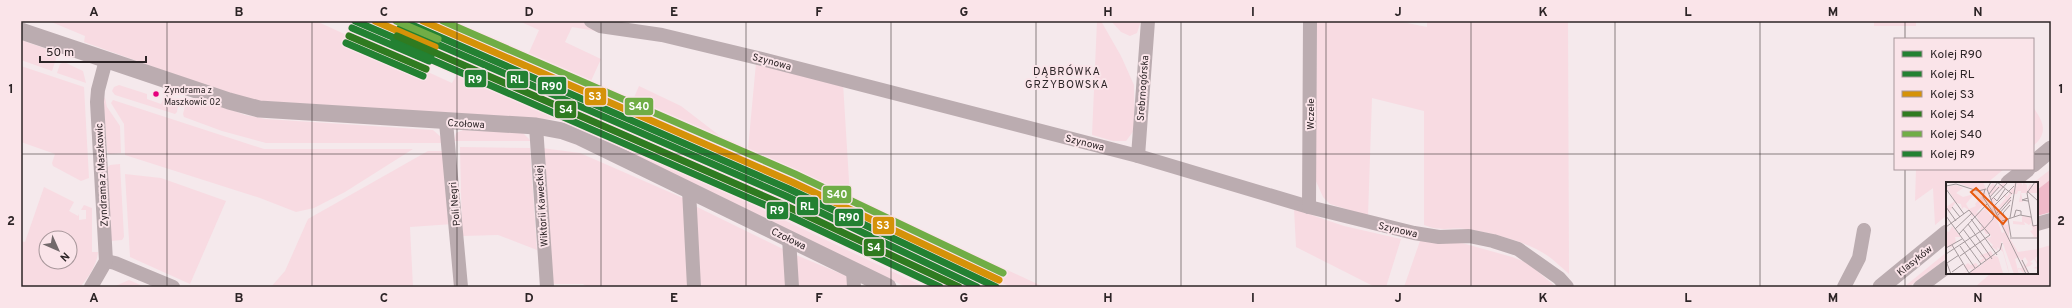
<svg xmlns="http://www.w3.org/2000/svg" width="2072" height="308" viewBox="0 0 2072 308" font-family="Overpass,sans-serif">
<rect width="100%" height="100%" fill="#f5e9ec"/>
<g fill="#f8dbe2" fill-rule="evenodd">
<path d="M49,21h267l136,62 5,-9 22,9 242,107 204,97h-19l-347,-167 -313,-20 -162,-58 1,-6z"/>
<path d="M431,21h11l85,36 12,-27 -20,-9h62l15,10 -24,-4 -7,15 36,17 -10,22 41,21 7,-16 42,20 39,30 28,13 8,-86 87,20 7,114 194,90h-33l-359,-171z"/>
<path d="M1097,21h4l20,35 13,29 1,44 -9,12h-13l-21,-6z"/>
<path d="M1111,21h30l-4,12 -7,3 -9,-4z"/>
<path d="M1317,21h80l30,6v-6h141l1,253c-7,-6 -14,-13 -21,-18 -19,-14 -59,-24 -82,-27 -17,-2 -24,3 -42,-4v-114l-52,-13 -4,118 -38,-12 -7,-7 -8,-18z"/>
<rect x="1874" y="21" width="42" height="5"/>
<path d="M21,40l37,13 -6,18 -31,-11z"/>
<path d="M64,62l19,9 3,12 -29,-10 3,-9z"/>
<path d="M21,66l63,21 5,91 -8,3 -28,-15 -1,-3 3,-9 -34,-12z"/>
<path d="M119,85l28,9v5l14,5 2,-4 15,5 -1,7 -2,2 -60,-19 -3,-4 2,-4z"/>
<path d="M103,97l2,1 2,9 13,19 1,27 -12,1 -2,-3z"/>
<path d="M113,100l151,49h149l-68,43 -31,16 -18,4 -36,-14 -135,-43 -1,-31 -13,-21z"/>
<path d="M186,102l41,6 18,7 21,4 167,11 8,7 2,6h-177l-44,-12 -38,-14 -1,-3z"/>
<path d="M2033,107c10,14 16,26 0,39z"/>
<path d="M463,130l60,3 8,8h-77l2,-8z"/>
<path d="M460,147l70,1 7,102 -39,-15 -36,1z"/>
<path d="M542,148l38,5 103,45 6,89h-101l-5,-3h-35z"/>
<path d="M428,151h18l7,73 -43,3 3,60h-142l14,-16 23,-52z"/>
<path d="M120,164l4,73 -2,3 -11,1 -4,-73 3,-3z"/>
<path d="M1916,169h88l-17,14h-40v32l-12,10 -2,-37 -18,13z"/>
<path d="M2051,169v10l-14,11v-7h-4z"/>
<path d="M125,174l36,4 65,23 -36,83 -60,-27z"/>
<path d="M44,187l30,15 -5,9 9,5 1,-2v6l7,-1v-9h-5l3,-5 8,3v44h6c-1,13 -10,26 -18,35h-59v-46l4,1zM46,238h24v24h-24z"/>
<path d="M693,205l92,45 2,37h-89z"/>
<path d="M1294,209l50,17 57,13 -15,48h-11l-79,-40z"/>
<path d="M1421,238l34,3 57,16 16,6 28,24h-152z"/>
<path d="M2051,245v42h-76l16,-14h46v-24z"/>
<path d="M1947,252v6l-38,29h-5z"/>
<path d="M796,255l53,22 1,10h-52z"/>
<path d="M129,280l16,7h-32z"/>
</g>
<path fill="#efb9c8" d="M2051,179v33l-14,4v-26z"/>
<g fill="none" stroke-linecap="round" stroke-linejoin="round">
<g stroke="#bbacb0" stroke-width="14">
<path d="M591,21l9,5 62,9 100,24 376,97 171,51 105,26 25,4 30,-1 24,5 25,8 41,29 8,9"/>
<path d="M446,122l15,165"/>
<path d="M536,126l11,161"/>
<path d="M1138,156l10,-135"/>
<path d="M689,190l5,97"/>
<path d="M1309,207l1,-186"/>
<path d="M2037,224l14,-4"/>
<path d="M789,238l3,49"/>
<path d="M106,261l9,2 58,24"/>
<path d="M853,270l1,17"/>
<path d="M91,287l15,-26 -9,-159 1,-12 8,-30"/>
<path d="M1844,287l15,-29 5,-28"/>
<path d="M1920,287l27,-20"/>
</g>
<g stroke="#bbacb0" stroke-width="17">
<path d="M21,31l208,70 30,8 277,17 27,5 17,6 308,150"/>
<path d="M2033,164l18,-15"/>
<path d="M2009,183l18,-14"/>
<path d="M1881,287l66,-54"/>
</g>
<defs>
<g id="rail-1">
<path d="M355,21l77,33"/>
<path d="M403,21l386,168 207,98"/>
</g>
<g id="rail-2">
<path d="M352,28l77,33"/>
<path d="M400,28l386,168 191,91"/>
</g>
<g id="rail-3">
<path d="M375,21l60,26"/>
<path d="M423,21l369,161 207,98"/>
</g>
<g id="rail-4">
<path d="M349,36l77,33"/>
<path d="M397,36l385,168 177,83"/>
</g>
<g id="rail-5">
<path d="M396,21l42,18"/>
<path d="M443,21l352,153 208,99"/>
</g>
<g id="rail-6">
<path d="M346,43l77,33"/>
<path d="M393,43l386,168 161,76"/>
</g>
</defs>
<use href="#rail-1" stroke="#fae4e9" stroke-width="10"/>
<use href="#rail-2" stroke="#fae4e9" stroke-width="10"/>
<use href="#rail-3" stroke="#fae4e9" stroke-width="10"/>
<use href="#rail-4" stroke="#fae4e9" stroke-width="10"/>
<use href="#rail-5" stroke="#fae4e9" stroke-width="10"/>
<use href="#rail-6" stroke="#fae4e9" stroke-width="10"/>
<use href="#rail-1" stroke="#238132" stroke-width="7"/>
<use href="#rail-2" stroke="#238132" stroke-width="7"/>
<use href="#rail-3" stroke="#d59208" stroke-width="7"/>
<use href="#rail-4" stroke="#2f7b20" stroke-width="7"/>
<use href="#rail-5" stroke="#70ad46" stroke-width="7"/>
<use href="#rail-6" stroke="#238132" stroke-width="7"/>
</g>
<path fill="none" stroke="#2c2426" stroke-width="1" stroke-opacity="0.55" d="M167,21v266M312,21v266M457,21v266M601,21v266M746,21v266M891,21v266M1036,21v266M1181,21v266M1326,21v266M1471,21v266M1615,21v266M1760,21v266M1905,21v18M21,154h1874M2033,154h18M1905,169v118"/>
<circle fill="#e5007d" stroke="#fae4e9" stroke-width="1.5" cx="156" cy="94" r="3.5"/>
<g text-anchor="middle" stroke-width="4" stroke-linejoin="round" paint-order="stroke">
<g font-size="9" fill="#2c2426" stroke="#fae4e9" text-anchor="start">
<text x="164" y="93">Zyndrama z<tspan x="164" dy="12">Maszkowic 02</tspan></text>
</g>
<g font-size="10" fill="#2c2426" stroke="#fae4e9">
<text transform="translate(772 61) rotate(15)" y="4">Szynowa</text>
<text transform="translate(1142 88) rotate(-86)" y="4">Srebrnogórska</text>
<text transform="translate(1310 114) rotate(-90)" y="4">Wczele</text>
<text transform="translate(466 123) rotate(3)" y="4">Czołowa</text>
<text transform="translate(1085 142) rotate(14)" y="4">Szynowa</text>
<text transform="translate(101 175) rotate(-93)" y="4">Zyndrama z Maszkowic</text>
<text transform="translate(454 204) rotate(-95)" y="4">Poli Negri</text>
<text transform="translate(541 206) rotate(-94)" y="4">Wiktorii Kaweckiej</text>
<text transform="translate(1398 229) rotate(13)" y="4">Szynowa</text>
<text transform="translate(789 238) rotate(26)" y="4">Czołowa</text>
<text transform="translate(1914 260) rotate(-39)" y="4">Klasyków</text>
</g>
<g font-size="11" letter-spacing="1" fill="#2c2426" stroke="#fae4e9">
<text x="1067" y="75">DĄBRÓWKA<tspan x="1067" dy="13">GRZYBOWSKA</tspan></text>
</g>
</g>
<g transform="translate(1946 182)">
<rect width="92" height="92" fill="#f5e9ec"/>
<path d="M10,0h27l4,9h-3l4,4 14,38 2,-1 -10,-22 -7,-21 6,-6 3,4 10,-5 -3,6 -6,1 2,2 -2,-1 -7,6 5,4 -1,4 5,-4 -3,4 2,3 8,-9 -3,-2 2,-2 2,3 5,-9 2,1v-6l4,4 -2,-5h5l2,4v-4l4,3v5l3,-6 4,2 1,-4 3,2v9h-17l2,9h-4l2,-11h-3l-1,3h-5l-4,6 3,-2 -1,4 -3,3v-4l-6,9v-3l-3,2 2,5 2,-3 1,4 3,-1 -1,5 4,-1v5l-5,-2 2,4 3,-1v13l9,15 20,-3v7l-3,2 3,6v5l-5,-1 5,-2 -4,-7 -4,3 3,1 -3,3 -4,1 3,7 -5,-4v4l-5,-6 1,6 -2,-6h4l-2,-8 4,9 -1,-5 2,2 3,-4 -3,-5 -2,2v-4v8l-4,-6 -4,2 4,15h-5l-12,-33 -1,2 7,25 1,6 -6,-22 -6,-5 1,4 -6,-4 -3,2 4,-4 -7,-7 5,-1 -1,-3h-4l-3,-5 -3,2 2,-7h-3l-1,-5 -3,-4 -3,2 -3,-7 -5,-3 -2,2 -1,-5 -6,-1 -6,10 -3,-6 9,-6 -9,-14 10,-2 7,3 -7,5 7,4 11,-3 -8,10 3,5 7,-3 -1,-2 9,-11zM41,12l5,14 -1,2 4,4 -4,2 -5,-7 1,-4 -3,5 -8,3 7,-8 -4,-1 7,-4zM76,34l9,1 1,8h6v12l-7,1 3,-2 -4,-5 3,-1 -2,-7 -2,2 -5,-3 1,3 -12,-1v-3l9,1zM6,44l9,11h-6l1,5 -5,6 -2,-2 -3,2v-17l3,1zM45,69l2,4 5,2 5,16 -33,1 2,-6 -10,6 5,-4 -3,-4 4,-3 2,2 6,-2 3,4 11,-11 -9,7 -2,-2 5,-3 -5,-2z" fill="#f8dbe2" fill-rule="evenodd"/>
<path fill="none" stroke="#a59a9d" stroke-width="1" d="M45,0l-4,7 9,24 30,61M51,0l15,12M89,0l-8,11 6,33 5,-1M0,4l10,-2 22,7 8,-2M0,7l18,25M81,9l11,10M43,12l9,-12M44,15l9,-10M48,16l3,3 8,-12M82,16l-6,2 6,1M45,18l17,-18M48,24l20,-20M0,25l10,14M6,25l8,10M50,32l15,-17M52,33l13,-15M0,34l35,48M68,35l2,-7 5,1v4M59,36l-2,-5 7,-8M64,36l6,-36M25,37l26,36M62,37l3,18M56,39l18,-6 11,2M22,42l24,35M0,45l23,-17 21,25 -30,21M9,47l17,-16M17,47l23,31M13,52l28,-30M64,56h28M6,63l17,28M14,64l15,22M0,66l16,-9M0,72l38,-25 9,-10 1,-5 -11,-17 2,-8M76,78l7,14M0,79l5,13M1,81l12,-8M6,90l11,-8M23,91l31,-23 2,-7"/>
<path fill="#e8590c" fill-opacity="0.15" stroke="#e8590c" stroke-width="2" d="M30,6l31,31 -4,5 -32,-32z"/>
<rect width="92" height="92" fill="none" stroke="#2c2426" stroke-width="2"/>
</g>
<g stroke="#fae4e9" stroke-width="1.5">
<rect x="464" y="69" width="23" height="19" rx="4" fill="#238132"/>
<rect x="506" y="70" width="23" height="19" rx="4" fill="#238132"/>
<rect x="537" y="76" width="30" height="19" rx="4" fill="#238132"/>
<rect x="584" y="87" width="23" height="19" rx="4" fill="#d59208"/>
<rect x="624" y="97" width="30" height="19" rx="4" fill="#70ad46"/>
<rect x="554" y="100" width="23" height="19" rx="4" fill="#2f7b20"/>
<rect x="822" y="185" width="30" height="19" rx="4" fill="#70ad46"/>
<rect x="796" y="196" width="23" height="20" rx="4" fill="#238132"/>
<rect x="766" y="201" width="23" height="19" rx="4" fill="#238132"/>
<rect x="834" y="208" width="30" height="19" rx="4" fill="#238132"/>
<rect x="872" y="216" width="23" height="19" rx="4" fill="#d59208"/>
<rect x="863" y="238" width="22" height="19" rx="4" fill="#2f7b20"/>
</g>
<g font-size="11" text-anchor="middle" font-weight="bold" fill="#fff">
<text x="475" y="83">R9</text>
<text x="517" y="83">RL</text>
<text x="552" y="90">R90</text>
<text x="595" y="100">S3</text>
<text x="639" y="110">S40</text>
<text x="566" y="113">S4</text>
<text x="837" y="198">S40</text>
<text x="807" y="210">RL</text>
<text x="777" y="214">R9</text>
<text x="849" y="221">R90</text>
<text x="883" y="229">S3</text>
<text x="874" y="251">S4</text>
</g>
<rect width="2072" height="308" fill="none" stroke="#fae4e9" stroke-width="44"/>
<rect x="1894" y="38" width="140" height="132" fill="#fae4e9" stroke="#a8979b"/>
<rect x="1902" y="51" width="20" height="6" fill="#238132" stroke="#a8979b"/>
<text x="1930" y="58" font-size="12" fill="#2c2426">Kolej R90</text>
<rect x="1902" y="71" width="20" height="6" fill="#238132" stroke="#a8979b"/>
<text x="1930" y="78" font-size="12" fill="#2c2426">Kolej RL</text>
<rect x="1902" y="91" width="20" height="6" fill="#d59208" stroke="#a8979b"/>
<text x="1930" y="98" font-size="12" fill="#2c2426">Kolej S3</text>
<rect x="1902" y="111" width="20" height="6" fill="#2f7b20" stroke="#a8979b"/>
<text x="1930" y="118" font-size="12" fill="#2c2426">Kolej S4</text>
<rect x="1902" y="131" width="20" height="6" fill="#70ad46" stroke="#a8979b"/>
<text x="1930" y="138" font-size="12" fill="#2c2426">Kolej S40</text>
<rect x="1902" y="151" width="20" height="6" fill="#238132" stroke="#a8979b"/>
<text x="1930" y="158" font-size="12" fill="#2c2426">Kolej R9</text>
<g transform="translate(58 250) rotate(135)"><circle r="19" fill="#fae4e9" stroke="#a8979b"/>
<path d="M0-3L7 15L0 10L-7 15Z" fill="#72696b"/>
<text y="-6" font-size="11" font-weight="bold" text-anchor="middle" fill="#2c2426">N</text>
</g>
<path d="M40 56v6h106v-6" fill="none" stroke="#2c2426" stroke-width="2"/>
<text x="46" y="56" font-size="12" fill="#2c2426" stroke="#fae4e9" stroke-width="3" paint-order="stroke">50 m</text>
<rect x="22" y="22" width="2028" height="264" fill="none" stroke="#2c2426" stroke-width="1.5"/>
<g font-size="13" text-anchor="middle" font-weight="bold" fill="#2c2426">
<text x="94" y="16">A</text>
<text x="239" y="16">B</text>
<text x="384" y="16">C</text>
<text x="529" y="16">D</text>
<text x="674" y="16">E</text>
<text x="819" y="16">F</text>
<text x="964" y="16">G</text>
<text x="1108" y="16">H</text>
<text x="1253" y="16">I</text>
<text x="1398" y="16">J</text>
<text x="1543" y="16">K</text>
<text x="1688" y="16">L</text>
<text x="1833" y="16">M</text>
<text x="1978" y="16">N</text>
<text x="11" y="93">1</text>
<text x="2061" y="93">1</text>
<text x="11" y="225">2</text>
<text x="2061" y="225">2</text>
<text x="94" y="302">A</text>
<text x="239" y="302">B</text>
<text x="384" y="302">C</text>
<text x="529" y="302">D</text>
<text x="674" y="302">E</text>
<text x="819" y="302">F</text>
<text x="964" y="302">G</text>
<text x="1108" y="302">H</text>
<text x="1253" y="302">I</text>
<text x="1398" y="302">J</text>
<text x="1543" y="302">K</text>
<text x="1688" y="302">L</text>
<text x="1833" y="302">M</text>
<text x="1978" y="302">N</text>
</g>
</svg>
